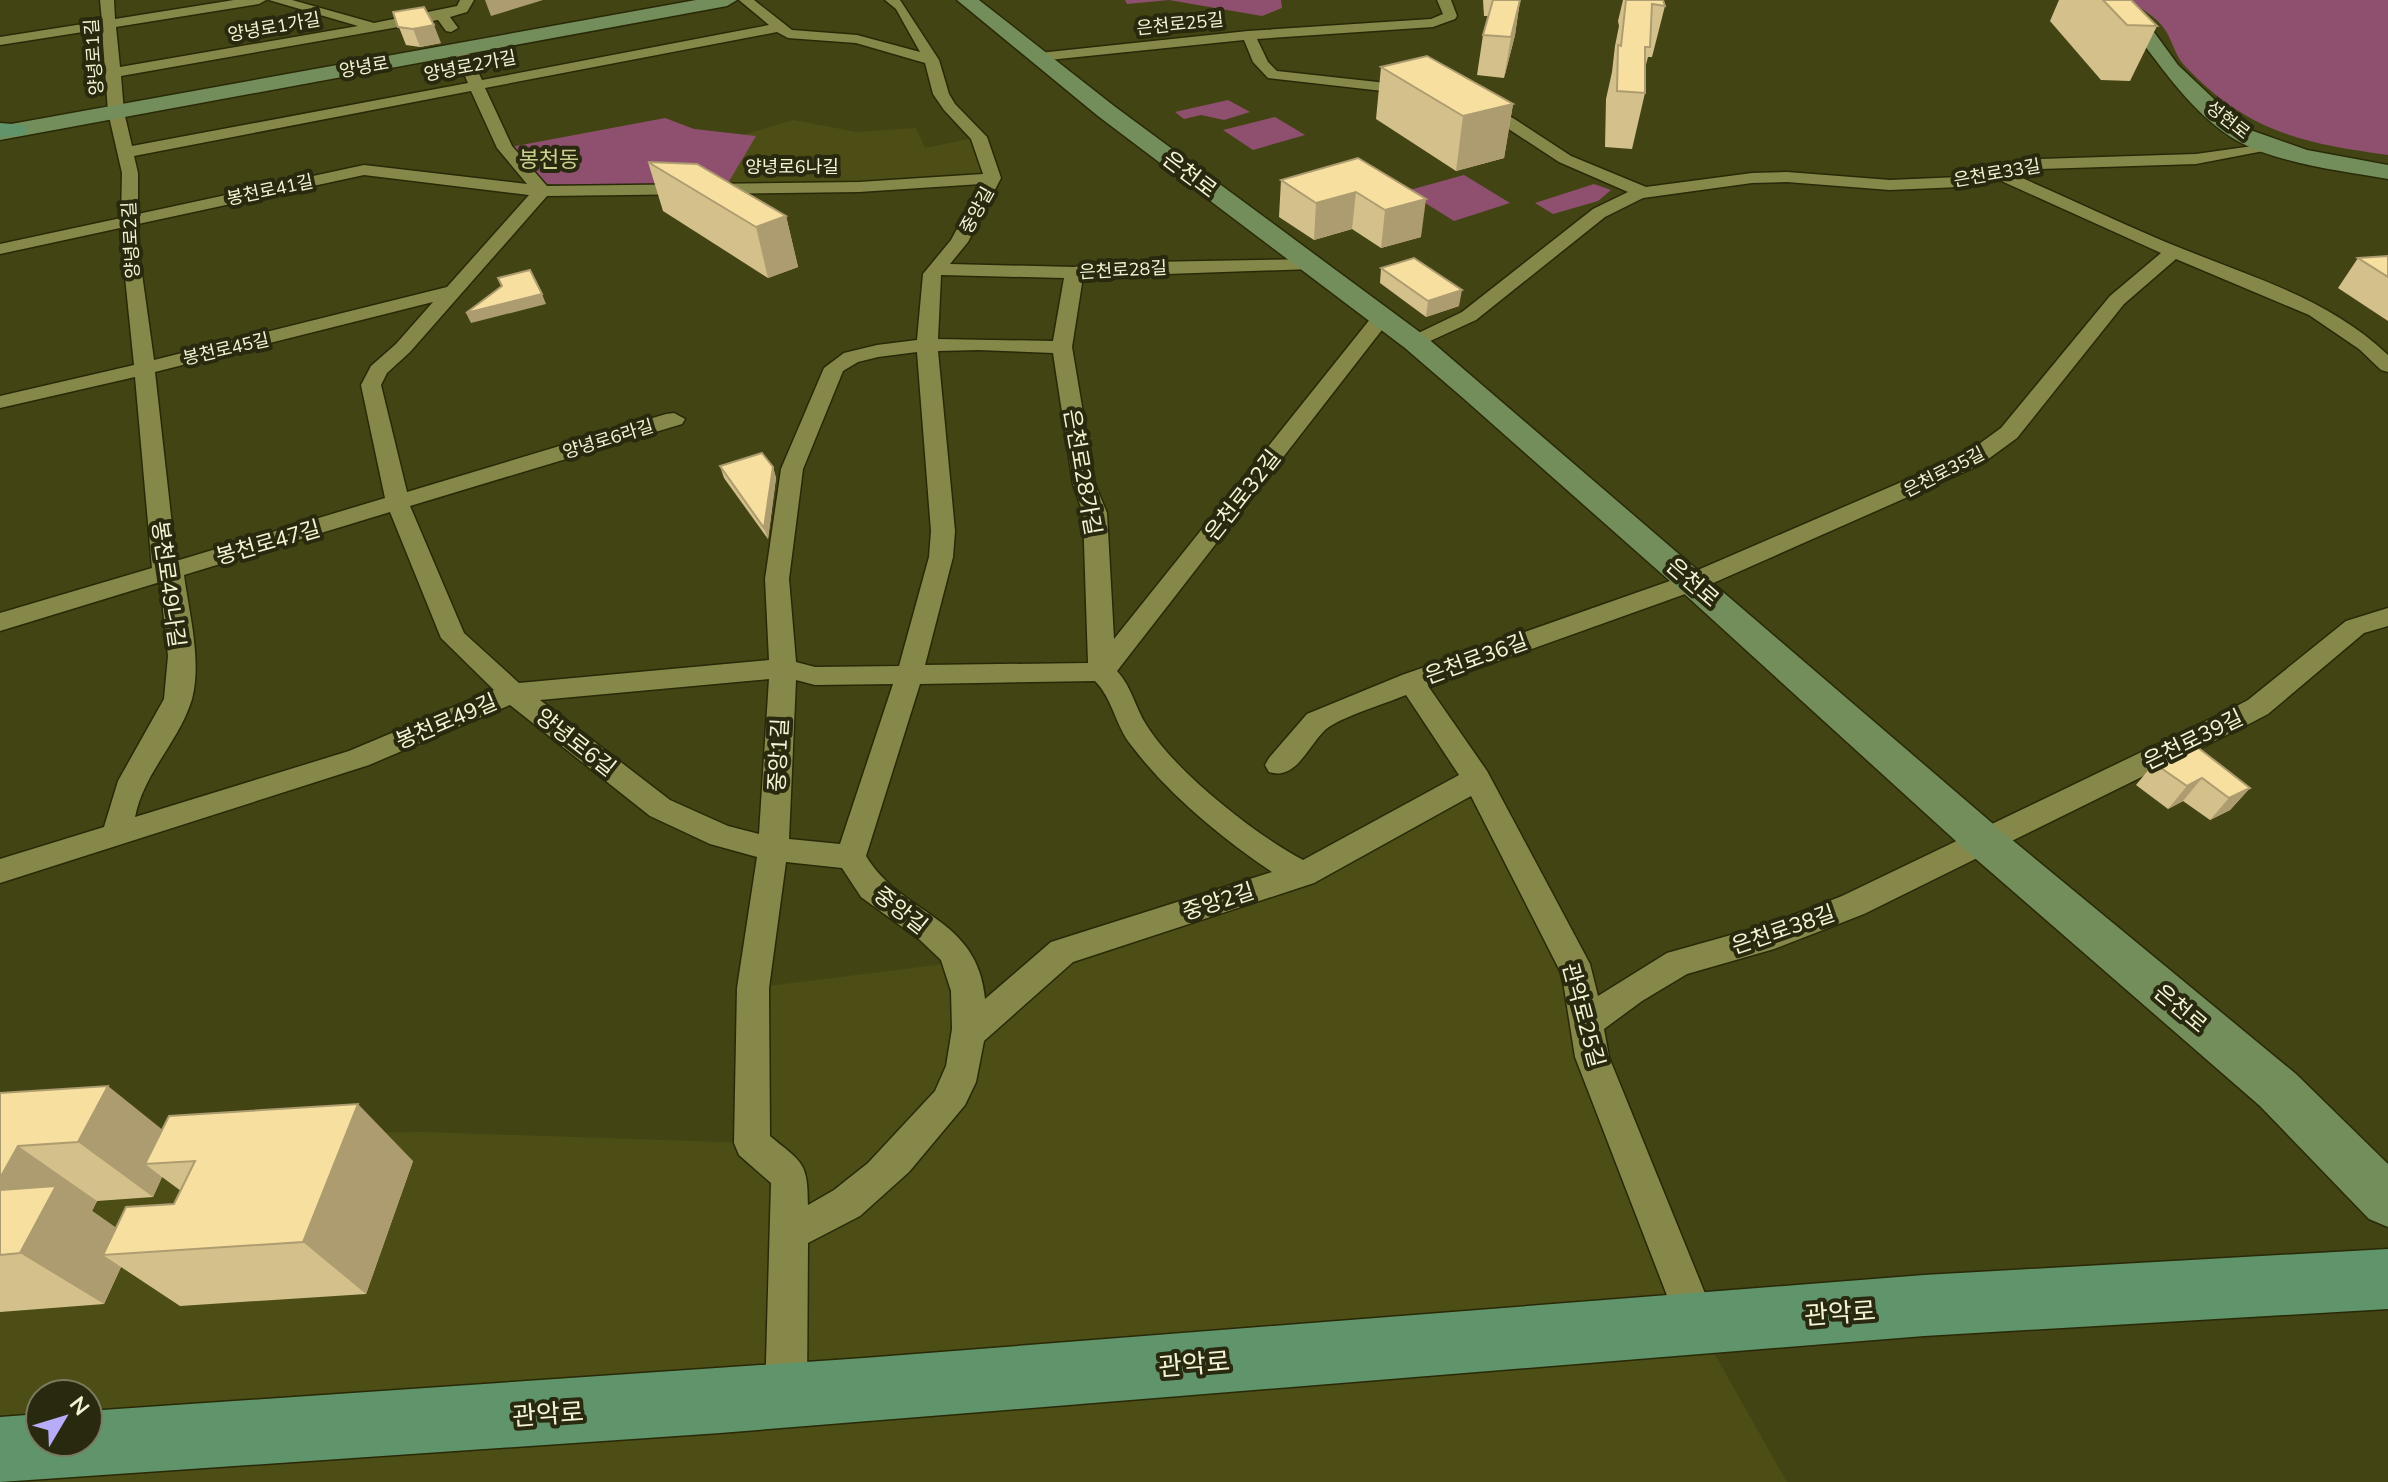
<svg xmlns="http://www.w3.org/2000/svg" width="2388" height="1482" viewBox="0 0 2388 1482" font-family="'Nunito Sans','Noto Sans KR',sans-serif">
<rect width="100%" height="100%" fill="#434414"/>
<g fill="#4d4e16" fill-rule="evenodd">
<path d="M665,118l29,11 49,6 50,-15 64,12 59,-4 9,20 54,-11 14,41 -268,10 -179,-4z"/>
<path d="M1477,779l67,125 153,419 90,159h-1787v-339l98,-6 326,-5 327,11 2,-155 207,-26 9,70 93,-80 241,-78zM40,1394h48v48h-48z"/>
</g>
<g fill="#8f506f">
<path d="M1125,0h156l1,8 -20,8 -93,-16 -42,4z"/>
<path d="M2129,0h259v155c-87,-12 -142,-24 -204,-90 -10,-11 -12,-27 -21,-38 -8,-11 -23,-19 -34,-27z"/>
<path d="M1228,100l22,12 -26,8 -23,-5 -17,4 -9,-7z"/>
<path d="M1275,117l30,18 -52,15 -30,-20z"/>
<path d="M665,118l29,11 62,7 -31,52 -179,-4 -41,-36z"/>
<path d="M1464,175l46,28 -56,18 -48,-30z"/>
<path d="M1594,184l17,6 -13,11 -45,13 -18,-11z"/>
</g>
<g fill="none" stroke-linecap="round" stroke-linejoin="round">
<defs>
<g id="street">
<path d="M100,0h14l1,19 119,-19h32l-7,4 -143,23 4,40 238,-41 -89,-26h23l82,23 83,-17 3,-6h14l-7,12 -17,5 8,11 -7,4 -5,-1 -8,-11 -317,56 3,36 8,34 336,-63 -15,-34 7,-4 7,4 15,31 287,-55 -30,-25h15l38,30 65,5 63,17 -24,-43 -11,-9h15l39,60 10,34 6,10 32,33 14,41 -33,64 -18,22 124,3 20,-4 224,-4 2,4 -9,6 -228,8 -11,70 23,137 12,29 7,126 261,-326 7,-2 10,6 -275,354c15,16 18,37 30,55 29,46 107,108 156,134l156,-85 -53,-80c-19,8 -68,23 -81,35 -17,16 -29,51 -56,42l-4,-7 4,-7 38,-44 95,-39 282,-99 280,-121 37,-27 109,-132 51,-43 -164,-74 -37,8 -70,3 -103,-8 -35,1 -109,15 -38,19 -129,103 -61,28 -10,-6 3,-4 54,-26 131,-103 35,-17 -69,-30 -58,-38 -30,-13v-6h10l32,13 58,38 75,31 106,-14 35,-1 103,8 70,-3 80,-18 156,-5 78,-11v6l-78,15 -156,5 -25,6c56,24 111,51 168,74 72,29 148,51 205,106v17l-7,-2 -22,-21 -50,-34 -133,-56 -52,45 -107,134 -37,27 -278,123 -274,98 59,85 103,193 8,32 69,-43 103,-29 72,-28 387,-186 19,-10 98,-79 42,-13v18l-24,7 -96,81 -19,10 -385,190 -90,35 -87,25 -45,27 -38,28 5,28 108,266 -6,14 -14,6 -14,-6 -108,-280 -13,-82 -91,-179 -157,87 -241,79 -89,79 -8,41 -11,23 -56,67 -49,44 -52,27 -1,154 -7,14 -14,7 -14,-7 -7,-14 6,-214 -32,-28 -5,-12 3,-155 20,-131 -47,-13 -60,-28 -140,-111 -141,60 -369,118v-24l104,-32 14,-46 46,-82 4,-43 -8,-74 -160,49v-18l152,-45 -17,-191 -135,31v-12l134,-31 -14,-137 -120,26v-10l121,-26 1,-45 -14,-61 -6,-83 -102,16v-8l102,-16zM777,32l11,6 68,5 69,20 8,31 11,16 27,29 12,35 -124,8 -312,4 -35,-40 -27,-58zM471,91l26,57 30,36 -163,-19 -226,49v-41l-4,-17zM364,175l165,20 -82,92 -293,73 -16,-115v-21zM981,184l-30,56 -28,34 -6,66 -40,5 -33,8 -20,15 -43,101 -16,110 4,81 -250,23 -55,-50 -54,-127 272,-82 3,-5 -11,-6 -8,1 -259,78 -26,-107 6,-12 23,-21 137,-156 312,-4zM941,275l123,3 -11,63 -115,-2zM433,302l-37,42 -25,22 -10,19 24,113 -209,63 -21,-189zM978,350l75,3 20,131 10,29 5,150 -163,2 28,-108 2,-26 -17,-180zM917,352l14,179 -2,26 -30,109 -84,1 -19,-5 -7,-83 14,-110 40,-98 15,-9 20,-5zM390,512l51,126 53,52 -145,61 -214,66c9,-45 44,-75 57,-118 10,-38 -3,-86 -8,-124zM769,679l-10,155 -31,-8 -58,-26 -130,-100zM796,680l19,5 78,-1 -53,160 -51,-5zM1095,681c18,18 20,44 36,64 38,50 89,92 141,127l-221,70 -66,57c-7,-83 -83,-83 -119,-143l54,-172zM786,862l56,6 19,29 59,43 21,20 10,31 1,38 -6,37 -11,25 -67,72 -34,27 -26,15c0,-44 -6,-42 -38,-69l-1,-148z"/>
<path d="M1437,0h14l6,16 -2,3 -22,8 -176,12 11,23 9,9 146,16 3,3 -8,5 -150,-17 -15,-16 -9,-22 -205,21 -7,-4 7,-4 209,-22 183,-12 12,-5z"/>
</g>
<g id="secondary">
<path d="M696,0h41l-10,6 -727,134v-14z"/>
<path d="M957,0h22l135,106 311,230 574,493 297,245 92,90v63l-19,-8 -109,-113 -291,-253 -289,-263 -217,-192 -58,-50 -307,-232z"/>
<path d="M2097,0h22l27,21 32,44 55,52 20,14 54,19 81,15v14c-46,-8 -114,-16 -154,-40 -42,-26 -70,-69 -100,-107 -10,-12 -26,-19 -37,-32z"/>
</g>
<g id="primary">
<path d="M0,123l24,2 3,5 -3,5 -24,2z"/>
<path d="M2388,1249v60l-464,27 -1204,97 -720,49v-65l40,-3v28h48v-31l776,-53 1060,-83z"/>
</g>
</defs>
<use href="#street" stroke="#292908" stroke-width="3"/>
<use href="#secondary" stroke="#292908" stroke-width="3"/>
<use href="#primary" stroke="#292908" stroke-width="3"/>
<use href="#street" fill="#868849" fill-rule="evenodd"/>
<use href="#secondary" fill="#738e5a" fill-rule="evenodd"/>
<use href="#primary" fill="#60956b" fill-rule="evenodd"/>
</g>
<g fill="#d4c08a" fill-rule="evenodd">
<path d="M1483,0h37l-5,35 -11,43 -27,-3 6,-40 5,-19h-4z"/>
<path d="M1623,0h40l2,6 -13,51h-4l-3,11v25l-13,56 -27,-2 1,-48 6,-27 3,-26 4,-20 -1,-5z"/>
<path d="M2059,0h72l26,26 -27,55 -29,-1 -51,-59z"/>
<path d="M393,12l48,31 -21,4 -14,-2z"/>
<path d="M1381,67l132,37 -9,54 -48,13 -80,-52z"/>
<path d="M1358,158l63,79 -40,11 -29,-19 -38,11 -35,-23 2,-37z"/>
<path d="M648,162l138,54 12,51 -30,11 -105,-67z"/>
<path d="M2388,256v65l-50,-33 20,-30z"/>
<path d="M1381,268l78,38 -33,11 -46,-34z"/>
<path d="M720,466l53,1 3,11 -8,61 -44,-61z"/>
<path d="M2154,763l96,25 -20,22 -20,10 -27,-19 -15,8 -32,-24z"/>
<path d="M0,1093l162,37 251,31 -47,133 -186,12 -59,-39 -17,37 -104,8zM162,1177l19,14 -7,13 -58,24 -24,-17 5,-10 56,-4z"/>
</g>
<g fill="#ad9c70">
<path d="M485,0h58l-52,16z"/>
<path d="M1520,0l-5,35 -11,43 7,-41z"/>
<path d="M434,25l7,18 -21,4 -7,-18z"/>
<path d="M1513,104l-9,54 -48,13 7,-55z"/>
<path d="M1356,192l-4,37 -38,11 2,-37z"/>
<path d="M1426,199l-5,38 -40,11 4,-38z"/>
<path d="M786,216l12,51 -30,11 -12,-51z"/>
<path d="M1462,290l-3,16 -33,11 2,-16z"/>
<path d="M542,294l4,10 -75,19 -5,-10z"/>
<path d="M773,467l3,11 -8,61 -4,-11z"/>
<path d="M2202,778l-19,23 -15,8 19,-23z"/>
<path d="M2250,788l-20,22 -20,10 19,-22z"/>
<path d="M108,1086l71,57 -34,21 17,13 -9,20 -75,-55z"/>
<path d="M358,1104l55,57 -47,133 -63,-52z"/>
<path d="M18,1146l79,55 -5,10 42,29 -31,15 18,12 -17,37 -84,-51 -20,-57v-18z"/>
</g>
<g fill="#f7dfa0" stroke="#ad9c70" stroke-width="2">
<path d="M1493,0h27l-9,37 -28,-2z"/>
<path d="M1626,0h37l2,6 -13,-2 -2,43h-5v46l-28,-2 1,-46 3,1z"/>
<path d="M2103,0h28l26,26 -30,-1z"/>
<path d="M424,7l10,18 -21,4 -15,-2 -5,-15z"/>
<path d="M1427,56l86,48 -50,12 -82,-49z"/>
<path d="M1358,158l68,41 -41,11 -29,-18 -40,11 -35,-23z"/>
<path d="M648,162l49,2 89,52 -30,11z"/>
<path d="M2388,256v21l-30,-19z"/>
<path d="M1414,258l48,32 -34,11 -47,-33z"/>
<path d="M530,270l12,24 -76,19 36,-27 -4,-8z"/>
<path d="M762,453l11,14 -9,61 -44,-62z"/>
<path d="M2192,743l58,45 -21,10 -27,-20 -15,8 -33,-23z"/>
<path d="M108,1086l-30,56 -60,4 -18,32v-85z"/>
<path d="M358,1104l-55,138 -200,13 23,-48 48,-3 21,-43 -50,3 24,-48z"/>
<path d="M56,1186l-36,67 -20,2v-65z"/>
</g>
<g text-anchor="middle" stroke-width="8" stroke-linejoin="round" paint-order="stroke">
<g font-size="18" fill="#f2f4d4" stroke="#29290f">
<text transform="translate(1180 24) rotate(-6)" y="6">은천로25길</text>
<text transform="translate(274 27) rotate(-10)" y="6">양녕로1가길</text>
<text transform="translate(94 57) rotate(-94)" y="6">양녕로1길</text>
<text transform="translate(470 66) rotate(-11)" y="6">양녕로2가길</text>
<text transform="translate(364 67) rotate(-10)" y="6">양녕로</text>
<text transform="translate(2228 120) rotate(38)" y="6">성현로</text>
<text x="792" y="173">양녕로6나길</text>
<text transform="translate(1997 173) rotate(-10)" y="6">은천로33길</text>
<text transform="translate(270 190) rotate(-12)" y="6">봉천로41길</text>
<text transform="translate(977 210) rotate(-61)" y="6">중앙길</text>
<text transform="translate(131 240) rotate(-93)" y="6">양녕로2길</text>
<text transform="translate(1123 270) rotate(-3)" y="6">은천로28길</text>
<text transform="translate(226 349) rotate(-13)" y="6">봉천로45길</text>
<text transform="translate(608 439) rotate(-17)" y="6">양녕로6라길</text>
<text transform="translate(1944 472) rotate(-27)" y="6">은천로35길</text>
</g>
<g font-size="22" fill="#cdcf8e" stroke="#29290f">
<text x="549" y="167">봉천동</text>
</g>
<g font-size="22" fill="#f2f4d4" stroke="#29290f">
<text transform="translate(1190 174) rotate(37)" y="8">은천로</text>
<text transform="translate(1083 472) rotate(80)" y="8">은천로28가길</text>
<text transform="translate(1242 495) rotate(-52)" y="8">은천로32길</text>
<text transform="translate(268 542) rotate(-16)" y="8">봉천로47길</text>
<text transform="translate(1693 582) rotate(41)" y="8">은천로</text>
<text transform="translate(169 584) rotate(82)" y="8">봉천로49나길</text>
<text transform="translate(1476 658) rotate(-20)" y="8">은천로36길</text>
<text transform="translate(446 721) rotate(-23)" y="8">봉천로49길</text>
<text transform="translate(2193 739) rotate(-26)" y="8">은천로39길</text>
<text transform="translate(576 742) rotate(38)" y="8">양녕로6길</text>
<text transform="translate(778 755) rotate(-87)" y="8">중앙1길</text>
<text transform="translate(1218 901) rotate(-18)" y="8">중앙2길</text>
<text transform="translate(901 910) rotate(38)" y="8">중앙길</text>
<text transform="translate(1783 929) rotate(-19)" y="8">은천로38길</text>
<text transform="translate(2181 1008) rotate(40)" y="8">은천로</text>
<text transform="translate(1584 1015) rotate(75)" y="8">관악로25길</text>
</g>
<g font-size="26" fill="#f2f4d4" stroke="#29290f">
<text transform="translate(1840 1313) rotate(-4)" y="9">관악로</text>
<text transform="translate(1194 1364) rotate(-5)" y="9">관악로</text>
<text transform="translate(548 1414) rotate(-4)" y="9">관악로</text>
</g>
</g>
<g transform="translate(64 1418) rotate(52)"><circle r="38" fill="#29290f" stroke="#797a5e" stroke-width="2"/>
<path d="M0-6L14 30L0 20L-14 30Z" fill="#b6acf8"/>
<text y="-12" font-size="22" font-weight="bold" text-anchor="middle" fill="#f2f4d4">N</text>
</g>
</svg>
